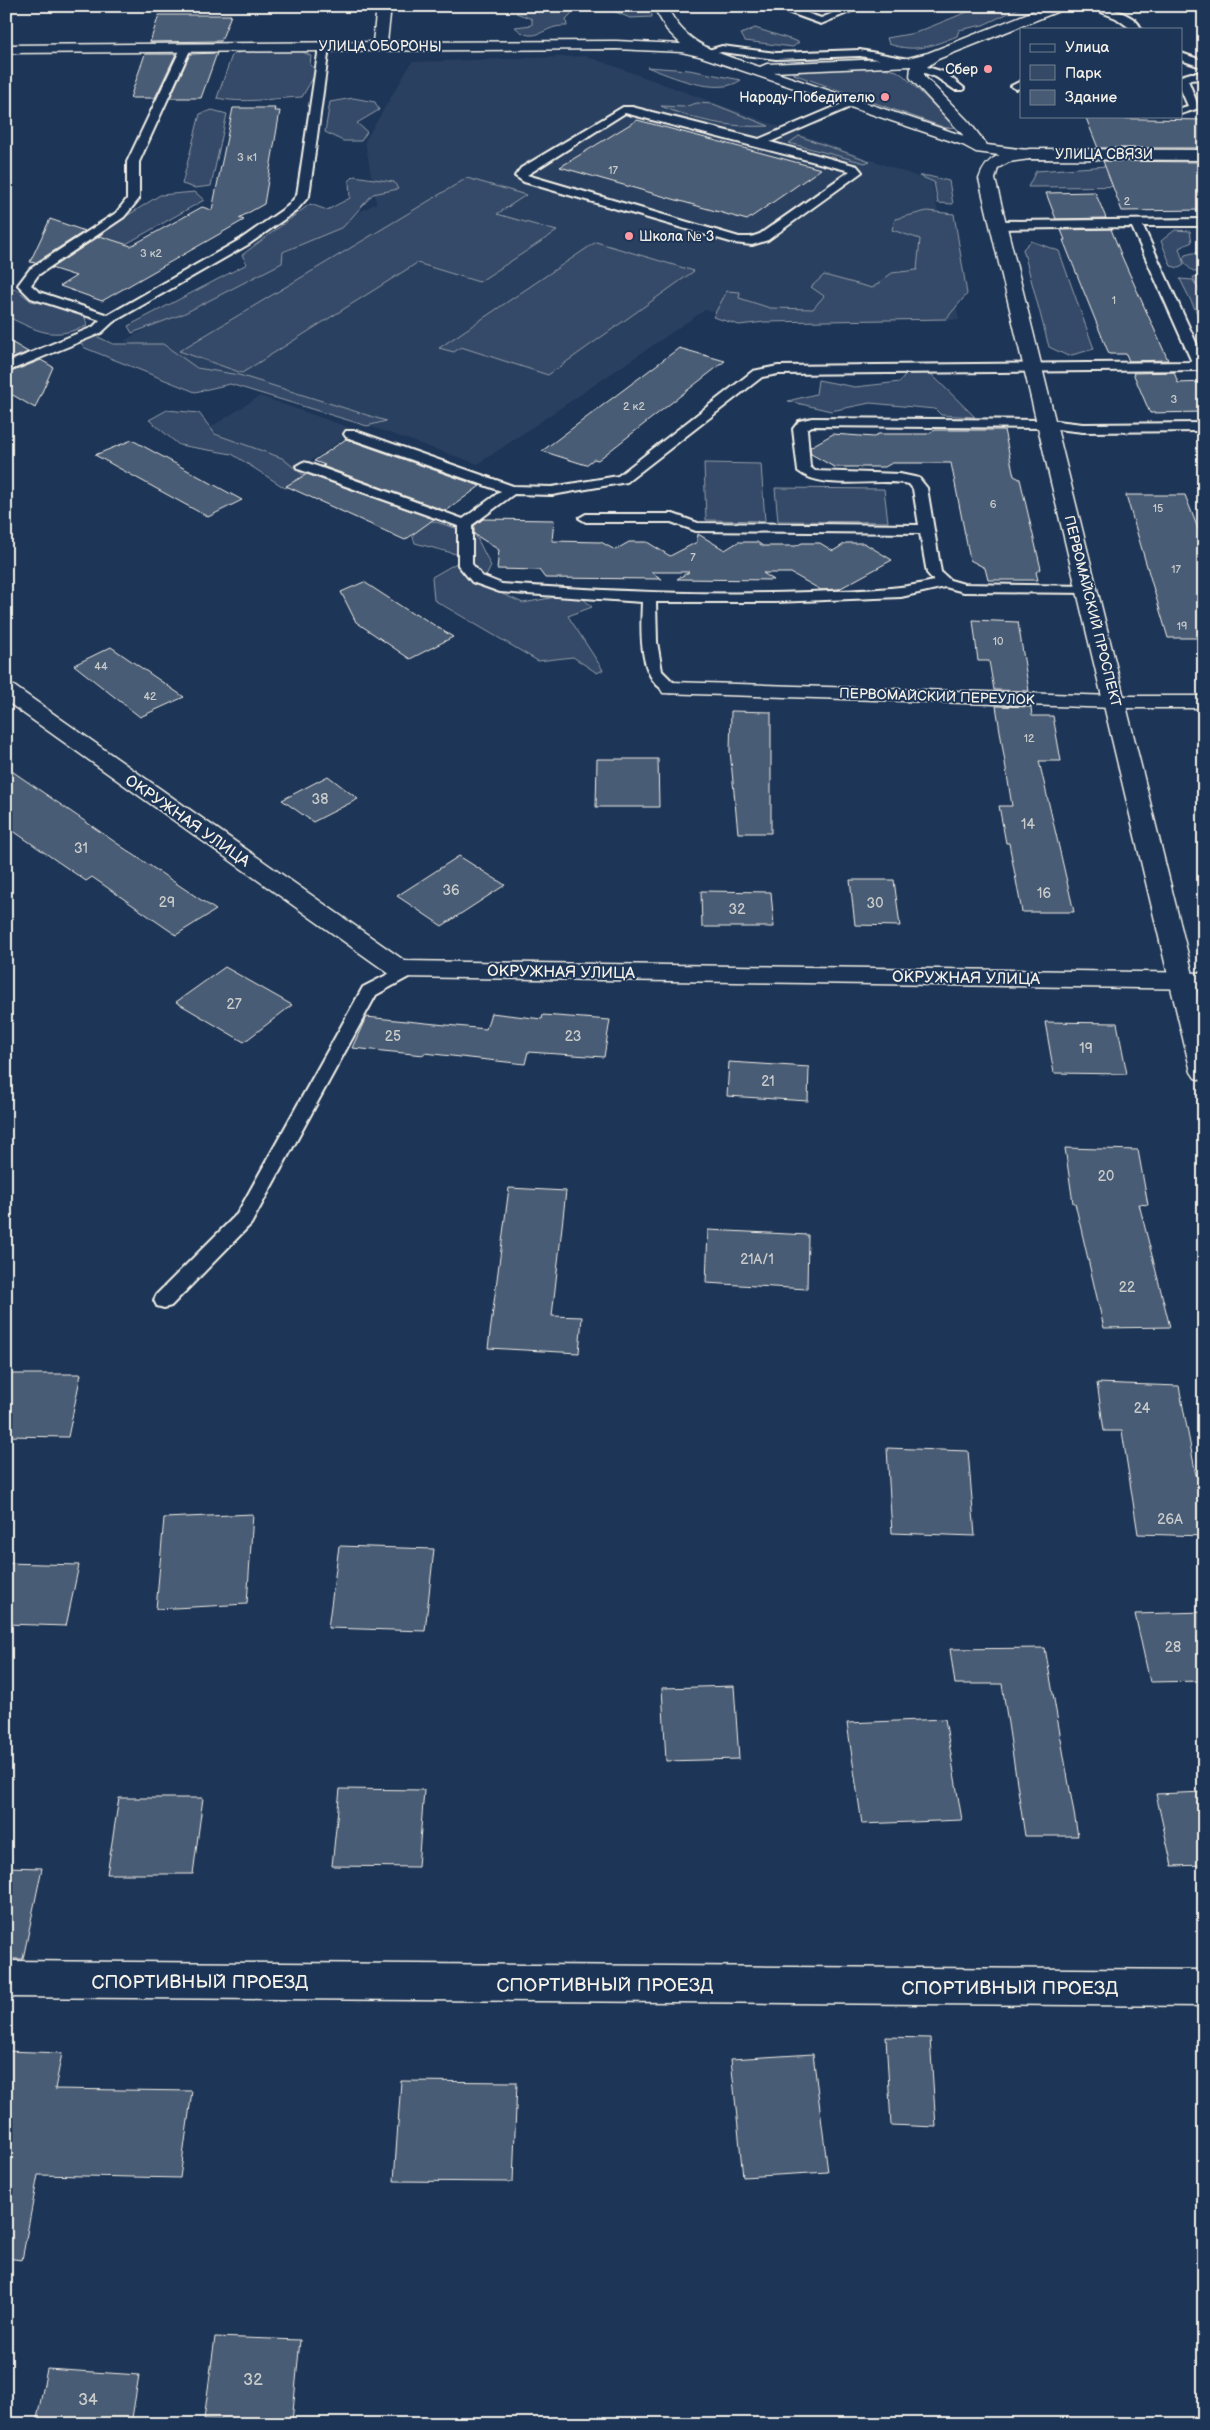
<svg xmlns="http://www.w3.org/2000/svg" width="1210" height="2430" viewBox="0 0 1210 2430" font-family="'Balsamiq Sans',sans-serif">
<rect width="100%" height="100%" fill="#1d3557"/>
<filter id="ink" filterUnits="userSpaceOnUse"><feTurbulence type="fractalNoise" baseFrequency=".02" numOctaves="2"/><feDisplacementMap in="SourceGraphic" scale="10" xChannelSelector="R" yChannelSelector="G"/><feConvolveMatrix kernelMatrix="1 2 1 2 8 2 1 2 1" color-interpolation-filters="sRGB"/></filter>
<g filter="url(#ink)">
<g fill="#2a4060">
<path d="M586,56l346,126 27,138 -177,2 -77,-12 -227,154 -354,-123 252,-138 -11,-62 47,-79z"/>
<path d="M260,396l96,34 -60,41 -88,-42z"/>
</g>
<g fill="#354a67" stroke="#949ea8">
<path d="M622,6h29l1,11 -22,1 -19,-8z"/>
<path d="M982,6h42l-41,19 -24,5 -2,6c-25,10 -41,17 -68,8l-2,-6 28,-5z"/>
<path d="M564,9l8,4 -6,6 1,7c-3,0 -8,0 -12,1 -14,4 -24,16 -40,0l17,-2v-6l-16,-6z"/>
<path d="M755,28l44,14 -6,5 -48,-6 -4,-7z"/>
<path d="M244,51h57l10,5 -1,9 7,6 -15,26c-26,1 -61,7 -85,1l15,-43z"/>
<path d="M647,67l42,3 52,10c-23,17 -71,-4 -94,-13z"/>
<path d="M879,67l18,4 7,5 52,51 -10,1 -153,-54 10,-3z"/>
<path d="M353,98l22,4 4,8 -22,13 10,9 -6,9h-18l-18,-9 5,-30z"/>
<path d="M697,103l16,1 56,22c-38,2 -73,-5 -108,-20l23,1z"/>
<path d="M212,110l15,4 -16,72 -16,2 -13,-4 18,-70z"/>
<path d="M799,136l71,25 -5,2 -76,-20z"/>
<path d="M1122,165l77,21 -171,1 8,-16z"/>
<path d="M354,176l40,6 4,7 -25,5 -30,33 -60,25 -1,11 -99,51 -51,19 -4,-7 119,-62 -5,-9 68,-51 17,6 23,-12 -1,-17z"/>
<path d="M919,176h9l21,5 4,23 -15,-1 -4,-21z"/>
<path d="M467,178l59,17 -29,19 60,17 -78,51 -62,-19 -175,110 -63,-22z"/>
<path d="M195,192l9,8 -87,49 -29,2 4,-13 68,-43z"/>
<path d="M927,211l27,3 13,80 -21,25 -181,3 -26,3 -26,-8 14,-26 13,1 -1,6 31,10 43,1 11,-13 -13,-9 13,-12 48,13 20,-15 25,-3 3,-31 -28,-9 3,-11z"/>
<path d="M1175,230l15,1 2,11 -13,6 5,17 -5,3 -8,-2 -10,-25z"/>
<path d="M1031,241l28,10 35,98 -26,7 -19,-9 -26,-98z"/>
<path d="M596,242l98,29 -146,104 -87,-28 -7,5 -15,-4z"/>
<path d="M1193,253h11v20c-12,-1 -16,-4 -21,-14l2,-4z"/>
<path d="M1204,276v59l-5,-18 -19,-38 13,1 8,14 -8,-17z"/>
<path d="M16,289l15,12 53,11 3,14c-36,14 -47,6 -81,-10v-25z"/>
<path d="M96,336l17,8h50l34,24 42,7 147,46 -19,5 -137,-42 -35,8 -110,-44 -5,-6z"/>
<path d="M907,373h23l45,44 -34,-2 -6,-6 -65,-6 -39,8 -43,-10 28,-7 2,-14 37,7 45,-5z"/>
<path d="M167,410l32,3 16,21 67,24 26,21 -23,9 -53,-34 -53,-9 -30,-25z"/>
<path d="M704,463l57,1 4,57 -59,-1z"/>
<path d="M775,488l109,1 4,33 -110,-1z"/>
<path d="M426,519l49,15 16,32 -9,19 41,18 54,-10 15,14 -24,9 35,54 -6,3 -24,-16 -35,4 -104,-61 -2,-23 35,-20 -52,-14 -6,-18z"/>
</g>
<g fill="#485b74" stroke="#f4f1e8">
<path d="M159,15h72l-10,26 -71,1z"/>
<path d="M217,53l-16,45h-31l20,-44z"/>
<path d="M145,54h31l-21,44h-25z"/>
<path d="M233,108h42l-1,3h6l-16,93 -25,14 5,2 -142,81 -42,-15 16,-10 -25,-8 49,-32 31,10 71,-39 10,3z"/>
<path d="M1086,118l118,2v28h-106z"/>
<path d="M637,120l110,29 74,20 -74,51 -187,-53z"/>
<path d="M1103,161l101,1v48l-82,1z"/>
<path d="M1095,192l11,26 -50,1 -10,-26z"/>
<path d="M50,219l35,12 -50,32 -5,-1z"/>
<path d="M1111,229l11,28 46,103 -39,1 -3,-7h-17l-46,-114h2l-4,-10z"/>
<path d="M6,339l22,13 -22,9z"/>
<path d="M679,348l46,13 -127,99 -4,-1 -8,6 -44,-14z"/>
<path d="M41,360l12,7 -18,41 -29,-17v-17z"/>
<path d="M1174,372l4,11 26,-1v30l-54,1 -17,-40z"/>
<path d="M935,430h69l10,46 6,3 13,56 8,34 -5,3 2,8h-50l-3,-12 -15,-8 -19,-97h-59l-7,4h-51l-23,-13 -1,-7 23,-13 41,3 4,-3h49z"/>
<path d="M346,439l134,47 -34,25 -124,-45 3,-1 -11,-4z"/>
<path d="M132,440l110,60 -34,17 -113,-62z"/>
<path d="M307,474l127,45 -29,21 -119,-54z"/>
<path d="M1126,495h59l19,49v94h-36z"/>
<path d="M483,519l71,1 -2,21 49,1 14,8 14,-8h18l23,14 27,-14 1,-8 27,16 13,-8h19l6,4h33l6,-3h18l13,8 13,-8h18l28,17 -53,29 -18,1 -30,-17h-28l11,7 -97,-1 12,-7h-38l11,7 -117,-1 -6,-8 -42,-1 2,-19 -25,-16v-8z"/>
<path d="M364,582l49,32 2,-1 38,24 -43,22 -54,-37 -15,-30z"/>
<path d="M973,620l45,2 11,69 -35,-1 -5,-29h-11z"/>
<path d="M111,647l73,50 -44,20 -66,-52z"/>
<path d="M996,706l35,1 1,9h21l8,45h-22l35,151h-52l-13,-69h-3l-7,-37h13z"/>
<path d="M731,711l40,1v121h-33l-8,-82z"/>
<path d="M597,759h61l1,48h-63z"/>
<path d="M6,767l125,86 85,57 -40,25 -84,-58 -6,4 -80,-55z"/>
<path d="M328,776l30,23 -45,23 -31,-22z"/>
<path d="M459,856l46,29 -63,41 -45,-30z"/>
<path d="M850,880h44l6,46 -45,-1z"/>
<path d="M701,891l70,1 3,35h-72z"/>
<path d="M225,967l67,38 -48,37 -68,-40z"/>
<path d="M491,1013l51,6 1,-4 67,5 -6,37 -76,-5 -3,12 -101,-11v2l-72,-7 14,-31 120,12z"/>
<path d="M1045,1022l72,1 10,51 -73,-1z"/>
<path d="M729,1062l80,5 -1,34 -81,-5z"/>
<path d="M1065,1148l73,2 10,55 -9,-1 31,123 -66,1 -29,-125h-2z"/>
<path d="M509,1188l57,3 -14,125 30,1 -3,36 -91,-5z"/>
<path d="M708,1230l100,5 -1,54 -101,-6z"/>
<path d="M6,1374h75l-13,63 -62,-1z"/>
<path d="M1097,1383l82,3 17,89h2l6,29v32l-66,-2 -16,-103h-18z"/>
<path d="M887,1448l81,3 7,85 -83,-3z"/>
<path d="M253,1514l-6,90 -91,5 8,-91z"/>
<path d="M339,1546l95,3 -9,82 -97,-3z"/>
<path d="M6,1563l73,2 -13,61 -60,-2z"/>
<path d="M1204,1612v69l-54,1 -15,-68z"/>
<path d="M1045,1648l33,188h-53l-23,-152h-47l-5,-35z"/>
<path d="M734,1686l5,73 -73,2 -4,-73z"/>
<path d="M945,1719l17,101 -100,4 -15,-101z"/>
<path d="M340,1789l84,1 -6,77 -86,-1z"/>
<path d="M1204,1792v73l-32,1 -16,-72z"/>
<path d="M119,1798h84l-10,76h-86z"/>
<path d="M6,1867l36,1 -19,91h-17z"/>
<path d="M886,2037l44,1 6,89 -45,-2z"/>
<path d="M6,2051l56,2 -7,36 137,2 -12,87 -142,-3 -16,85 -16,-2z"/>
<path d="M813,2054l15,118 -85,5 -12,-118z"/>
<path d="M401,2081l116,1 -4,100 -119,-1z"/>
<path d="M215,2337l85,3 -8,82 -88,-3z"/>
<path d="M47,2369l92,6 -8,49h-95z"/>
</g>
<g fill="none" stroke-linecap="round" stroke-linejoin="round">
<defs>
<g id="service">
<path d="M771,6h16l34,12 29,-12h14l-43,18z"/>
<path d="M1086,6c15,0 50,6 55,23h-10l-15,-11z"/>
<path d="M1188,6h16v6l-14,-4z"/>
<path d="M324,44l5,3 -20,149 -13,15 -47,33 -136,78 -12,11 -95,39v-9l87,-36 7,-7 -69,-22 -13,-13 12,-16 86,-56 11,-14v-37l55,-116 4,-1 5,3 -52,114v37l-15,18 -86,58 -7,10 8,7 69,23 133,-76 47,-33 9,-11 22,-148z"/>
<path d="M722,46l54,7 84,-3 48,9 5,3 -5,3 -48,-9 -84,3 -54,-7 -19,4 -5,-3z"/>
<path d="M1181,53l23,8v7l-23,-8z"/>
<path d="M917,64l27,8 20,16 -1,2h-8l-19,-13 -23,-8 -1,-2z"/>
<path d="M1191,73h13v6l-16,1 11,28 -18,6v-6l7,-2 -7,-16v-14z"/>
<path d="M1021,81v7l-5,1 -5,-3z"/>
<path d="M851,100l5,3 -1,2 -85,37 87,24 5,6 -94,68 -16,5 -18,-2 -210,-61 -9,-6 6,-8 102,-61h9l127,32zM625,113l225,58 -90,63 -9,3h-12l-212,-62z"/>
<path d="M1204,219v7h-61l61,134v10l-426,4 -16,3 -135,105 -75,13 -38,-1 -42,31v39l10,12 20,8c103,7 205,12 308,8 43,-2 82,-1 124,-11l-7,-8 -7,-40 -224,-2 -25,-9h-85l-7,-4 7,-4h87l25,9 221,2 -6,-36 -4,-5c-31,-7 -86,8 -111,-13l-5,-42 6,-8 13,-3 236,2 35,4 121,-1v8l-121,1 -35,-4 -236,-2 -5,3 3,38 5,4 85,3 19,4 8,10 14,84 9,8 14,4 124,2 5,1 2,3 -2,3 -129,-1 -19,-5 -44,10 -126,5h-119l1,40 5,29 17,17 -8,5c-34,-9 -30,-64 -29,-91l-142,-10 -28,-10 -14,-17v-39l-160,-57 -2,-3 7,-4 5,1 155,56 38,-28 -155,-54 -2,-3 2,-3h10l157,55 39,1 66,-11 135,-105 25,-5 414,-4 -60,-135 -133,2 -6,-4 6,-4z"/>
<path d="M410,963l6,2 3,4 -3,4 -40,22 -125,229 -80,82 -7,2 -7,-2 -3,-6 3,-6 80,-80 126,-227z"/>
</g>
<g id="minor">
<path d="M377,6h14l-4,36 229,-1 65,3 -14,-14 -14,-24h14c17,40 56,49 93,61l7,-3 141,-6 20,-5 118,-47h20l-2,3 -126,50 -14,10v7l45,46 18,23 48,6 3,3 -8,5 -54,-7 -13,-7 -264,-89 -18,-4 -65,-3 -610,4v-8l367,-3zM911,66l-1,11 2,3 52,56 -190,-64z"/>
<path d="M671,682l444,14h89v12h-89l-452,-15 -3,-5 3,-5z"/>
<path d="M6,685l8,1 391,275 799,12v16l-804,-12 -9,-2 -385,-274z"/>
<path d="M6,1961l1198,9v36l-1198,-9z"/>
</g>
<path id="tertiary" d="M1030,149l174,1v10l-174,-1 -21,3 -11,6 -3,11 209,840v62l-9,-3 -4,-6 -212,-893c9,-27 26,-26 51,-30z"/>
</defs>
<use href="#service" stroke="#f4f1e8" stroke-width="4"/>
<use href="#minor" stroke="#f4f1e8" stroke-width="3"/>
<use href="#tertiary" stroke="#f4f1e8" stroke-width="3"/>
<use href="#service" fill="#1d3557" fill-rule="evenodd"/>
<use href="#minor" fill="#1d3557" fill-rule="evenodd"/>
<use href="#tertiary" fill="#1d3557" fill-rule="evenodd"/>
</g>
</g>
<g fill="#ff9aa2" stroke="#1d3557" stroke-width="2">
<circle cx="988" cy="69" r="5"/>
<circle cx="885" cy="97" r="5"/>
<circle cx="629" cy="236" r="5"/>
</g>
<g text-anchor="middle" stroke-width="4" stroke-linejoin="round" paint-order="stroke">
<g font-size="11" fill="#c9cccb">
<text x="247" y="161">3 к1</text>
<text x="613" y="174">17</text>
<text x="1127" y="205">2</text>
<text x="151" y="257">3 к2</text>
<text x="1114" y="304">1</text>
<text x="1174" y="403">3</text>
<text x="634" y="410">2 к2</text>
<text x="993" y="508">6</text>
<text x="1158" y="512">15</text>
<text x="693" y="561">7</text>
<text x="1176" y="573">17</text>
<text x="1182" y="630">19</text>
<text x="998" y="645">10</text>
<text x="101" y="670">44</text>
<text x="150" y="700">42</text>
<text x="1029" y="742">12</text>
</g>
<g font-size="14" fill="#f4f1e8" stroke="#1d3557">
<text x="380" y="51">УЛИЦА ОБОРОНЫ</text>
<text x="1104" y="159">УЛИЦА СВЯЗИ</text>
<text transform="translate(1093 611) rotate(76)" y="5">ПЕРВОМАЙСКИЙ ПРОСПЕКТ</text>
<text transform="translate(937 696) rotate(2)" y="5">ПЕРВОМАЙСКИЙ ПЕРЕУЛОК</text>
</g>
<g font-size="14" fill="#f4f1e8" stroke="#1d3557" text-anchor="end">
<text x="978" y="74">Сбер</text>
<text x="875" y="102">Народу-Победителю</text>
<text x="639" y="241" text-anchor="start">Школа № 3</text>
</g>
<g font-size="14" fill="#c9cccb">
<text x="320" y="804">38</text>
<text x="1028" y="829">14</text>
<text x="81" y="853">31</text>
<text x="451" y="895">36</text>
<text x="1044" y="898">16</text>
<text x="167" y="907">29</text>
<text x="875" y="908">30</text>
<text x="737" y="914">32</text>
<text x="234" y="1009">27</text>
<text x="393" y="1041">25</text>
<text x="573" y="1041">23</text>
<text x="1086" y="1053">19</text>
<text x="768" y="1086">21</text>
<text x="1106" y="1181">20</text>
<text x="757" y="1264">21А/1</text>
<text x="1127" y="1292">22</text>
<text x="1142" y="1413">24</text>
<text x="1170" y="1524">26А</text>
<text x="1173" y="1652">28</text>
</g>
<g font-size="16" fill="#f4f1e8" stroke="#1d3557">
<text transform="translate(188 820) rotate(35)" y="6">ОКРУЖНАЯ УЛИЦА</text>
<text transform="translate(561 971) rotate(1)" y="6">ОКРУЖНАЯ УЛИЦА</text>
<text transform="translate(966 977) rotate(1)" y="6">ОКРУЖНАЯ УЛИЦА</text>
</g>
<g font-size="16" fill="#c9cccb">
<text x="253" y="2385">32</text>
<text x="88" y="2405">34</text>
</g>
<g font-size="19" fill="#f4f1e8" stroke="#1d3557">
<text x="200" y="1988">СПОРТИВНЫЙ ПРОЕЗД</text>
<text x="605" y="1991">СПОРТИВНЫЙ ПРОЕЗД</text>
<text x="1010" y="1994">СПОРТИВНЫЙ ПРОЕЗД</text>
</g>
</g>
<rect width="1210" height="2430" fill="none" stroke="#1d3557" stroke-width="25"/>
<rect x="12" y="12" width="1185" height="2405" fill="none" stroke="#f4f1e8" stroke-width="2" filter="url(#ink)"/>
<rect x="1020" y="28" width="162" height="90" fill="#1d3557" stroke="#738091"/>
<rect x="1030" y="44" width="25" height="8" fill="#1d3557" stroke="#738091"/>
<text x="1065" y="52" font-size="15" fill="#f4f1e8">Улица</text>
<rect x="1030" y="65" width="25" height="15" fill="#354a67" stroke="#738091"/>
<text x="1065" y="78" font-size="15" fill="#f4f1e8">Парк</text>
<rect x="1030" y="90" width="25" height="15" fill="#485b74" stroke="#738091"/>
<text x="1065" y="102" font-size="15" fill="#f4f1e8">Здание</text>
</svg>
